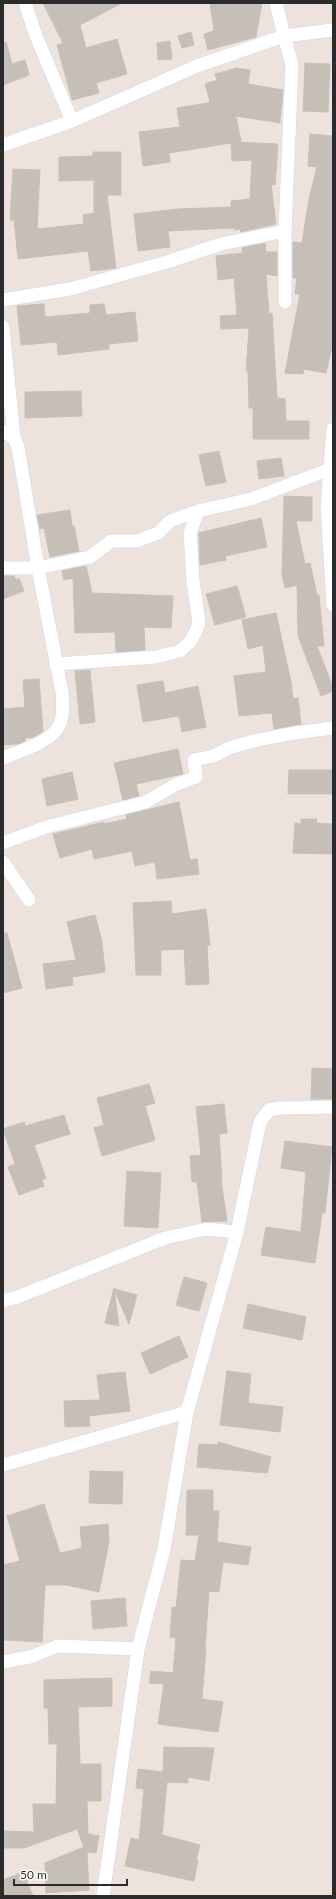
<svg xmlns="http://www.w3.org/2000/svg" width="336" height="1899" viewBox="0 0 336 1899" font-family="Lato,sans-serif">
<rect width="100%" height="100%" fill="#eee3dc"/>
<g fill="#c6bfb7" stroke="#cabfb5">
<path d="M43,3h79l-42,22 6,23 31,-9 10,35 -31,9 3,10 -27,7 -15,-55 6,-2z"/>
<path d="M210,3h52l-6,34 -48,13 -4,-16 10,-3z"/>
<path d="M191,32l3,13 -12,3 -4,-12z"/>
<path d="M170,41l2,18 -14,1 -1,-17z"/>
<path d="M6,42l6,22 13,-4 4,15 -26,10v-42z"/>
<path d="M305,63l25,1 -2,48 -25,-1z"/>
<path d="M237,68l13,2 -2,14 35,6 -3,33 -44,-7 5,25 -7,1 44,2 -3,41 -4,-1 5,40 -35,8 -1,-3 -6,1v-2l-66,3 2,16 -32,4 -4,-37 44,-5 53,-2v-6l19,-2 2,-39 -20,1 -1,-18 -62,10 1,9 -27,4 -4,-34 41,-5 -3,-19 31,-5 2,-2 -5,-17 12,-4 -2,-6z"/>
<path d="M310,134l23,2v215l-2,-1 -5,23 -22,-4 -1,5 -18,-1 15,-79h-5l2,-16h-4v-36l9,1 7,-44 8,-32 -9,-1z"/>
<path d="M93,152h28v43h-14l9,73 -25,3 -3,-20 -70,8 -4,-39h-4l3,-51 27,1 -3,59 47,-5 -1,-9 11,-2v-33l-35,1v-24l34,-1z"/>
<path d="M265,243l1,9h11v24l-11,-2 3,40 3,-1 5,85 8,1 1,22h23v18h-56v-31h-4l-1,-37h-2l3,-43 -28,1 -1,-13 17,-1 -3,-37 -16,2 -2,-24 27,-3 -1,-5z"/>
<path d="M44,304l1,13 45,-4v-8l14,-1 2,11 29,-3 3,29 -29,3v5l-51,6 -1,-13 -36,3 -4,-39z"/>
<path d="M81,391l1,25 -57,2v-26z"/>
<path d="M219,451l7,31 -20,4 -7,-31z"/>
<path d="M281,458l3,18 -25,3 -2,-18z"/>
<path d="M284,496l28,1v24h-16l9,43 5,-1 7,32h2l5,51h-7l16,42v3l-12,5 -23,-60 -1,-51 -12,3 -3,-14z"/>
<path d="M70,510l2,16h2l5,25 -29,6 -6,-29 -4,1 -3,-14z"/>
<path d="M261,518l6,29 -42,9 1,4 -26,5 -1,-32z"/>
<path d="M86,566l6,27 81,3 -2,32 -27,-1 1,23 -29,2 -1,-20 -40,1 -2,-55 -9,2 -2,-9z"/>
<path d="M3,576h11l2,4 3,-2 5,13 -21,8z"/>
<path d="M237,586l9,31 -31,8 -9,-31z"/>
<path d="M276,613l15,69 2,17 5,-1 3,26 -27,5 -2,-16 -33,3 -5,-40 32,-4 -3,-27 -15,4 -6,-29z"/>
<path d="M90,670l5,52 -15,2 -5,-53z"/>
<path d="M39,679l4,52 -9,6 -9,1v3l-7,3 -15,1v-36l22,-2 -2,-27z"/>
<path d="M163,681l2,12 33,-7 8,41 -24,5 -3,-16 -36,6 -6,-37z"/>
<path d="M178,749l5,25 -47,10 3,12 -16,4 -9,-37z"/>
<path d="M289,770h44v24h-45z"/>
<path d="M72,772l6,27 -31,7 -5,-27z"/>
<path d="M179,802l11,58 7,-1 2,15 -42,5 -2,-17 -20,4 -3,-15 -38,8 -2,-10 -32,9 -7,-24 51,-12v2l23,-5 -1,-4z"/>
<path d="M301,819h16l-1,4 17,1v30l-40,-1 2,-30 6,1z"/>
<path d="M171,901l1,13 34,-5 4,36 -3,1 2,38 -23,1 -2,-36 -23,1v25h-25l-3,-72z"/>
<path d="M95,915l7,27 3,30 -33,5 1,8 -27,4 -3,-25 33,-4 -9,-38z"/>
<path d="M3,933h4l15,55 -19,5z"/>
<path d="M312,1068l21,1v30h-22z"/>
<path d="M149,1084l6,19 -10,3 10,34 -53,16 -8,-28 10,-3 -7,-27z"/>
<path d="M224,1104l3,29 -8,1 3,46h-1l6,41 -25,1 -5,-40h-5l-2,-26 11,-1 -5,-48z"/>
<path d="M64,1115l6,19 -36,11 12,33 -4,2 2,6 -25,9 -11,-28 7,-3 -12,-35 21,-7 1,4z"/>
<path d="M285,1141l47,6 -7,66h-3l-7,50 -54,-8 5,-28 35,5 5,-60 -25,-4z"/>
<path d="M127,1171l34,2 -3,55 -34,-2z"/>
<path d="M184,1277l23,6 -8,28 -23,-6z"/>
<path d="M114,1288l5,38 -14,-3z"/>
<path d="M114,1289l23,6 -8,29z"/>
<path d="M248,1304l58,13 -4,23 -59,-12z"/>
<path d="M179,1336l9,21 -38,17 -9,-21z"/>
<path d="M227,1371l24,3 -3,29 35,4 -3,25 -60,-7z"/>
<path d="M125,1372l5,39 -41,5 1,10 -25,1 -1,-26 36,-1 -3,-25z"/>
<path d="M218,1442l53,15 -4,16 -70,-6 2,-23 19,1z"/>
<path d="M90,1471l33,1 -1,32 -33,-1z"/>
<path d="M187,1490h26v21h6l-2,31 34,5 -3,18 -25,-3 -4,30 -10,-1 -4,57h1l-4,51 21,3 -5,30 -60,-8 6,-40 -15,-1 2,-12 22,2 3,-35 -6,-1 2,-30 4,1 5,-48 14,1 4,-26h-13z"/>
<path d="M44,1504l16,49 22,-5 -2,-21 28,-3 1,18 -10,50 -33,-7h-21l-3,57 -39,-2v-75l17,-4 -13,-45z"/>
<path d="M125,1598l2,28 -34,3 -2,-28z"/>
<path d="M112,1678v28l-34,1 2,57h21v37h-14l1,33 11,2 -3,17 -8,-1 -1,2 2,36 -43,3 -1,-30 39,-16 -7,-18 -53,19h-21v-17l31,1 -1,-28h23l1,-60h-8l-1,-36h-4v-28z"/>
<path d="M164,1747l50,1 -5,33 -21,-4v6l-21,-1 -5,53 38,10 -4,15h2l-4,21 -69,-15 6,-28 8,2 5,-51 -8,-1 2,-19 25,3z"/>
<path d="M23,1872l10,24h-28l-2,-6v-10z"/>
</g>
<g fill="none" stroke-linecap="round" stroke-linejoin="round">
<defs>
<g id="minor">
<path d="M25,3l11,33 36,85"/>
<path d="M276,3l8,33 8,28 -7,167v71"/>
<path d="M3,145l69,-24 125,-55 87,-30 49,-6"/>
<path d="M3,300l67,-11 97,-27 54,-18 64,-13"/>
<path d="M3,327l11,111"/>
<path d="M333,429l-6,78 6,98"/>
<path d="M3,431l11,7 4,9 20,121 24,124c1,10 2,24 -3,34 -9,17 -39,25 -56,32"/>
<path d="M3,568h35l52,-11 21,-16h26l21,-8 12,-12 28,-10 53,-12 79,-30"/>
<path d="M56,664l100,-7 24,-6 10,-9 6,-11 3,-8 -6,-42 -3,-48 8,-22"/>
<path d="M3,843l43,-16 100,-25 29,-17 21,-8 -2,-17 20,-4 15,-8 25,-7 40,-8 39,-5"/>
<path d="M3,862l26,38"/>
<path d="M3,1301l17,-5 145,-58 41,-9 31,3"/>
<path d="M3,1465l184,-53"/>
<path d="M3,1662l27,-5 28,-11 80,3"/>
<path d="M103,1896l35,-247 26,-100 23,-137 50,-180 23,-110 9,-12 11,-2 53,-1"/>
</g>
</defs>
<use href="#minor" stroke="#d1d8e5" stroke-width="14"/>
<use href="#minor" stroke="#fff" stroke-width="13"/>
</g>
<rect width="336" height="1899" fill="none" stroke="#2b2b2b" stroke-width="8"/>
<path d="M14 1879v6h113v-6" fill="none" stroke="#2b2b2b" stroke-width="2"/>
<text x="20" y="1879" font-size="12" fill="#2b2b2b" stroke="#ffffff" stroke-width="3" paint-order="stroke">50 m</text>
</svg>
